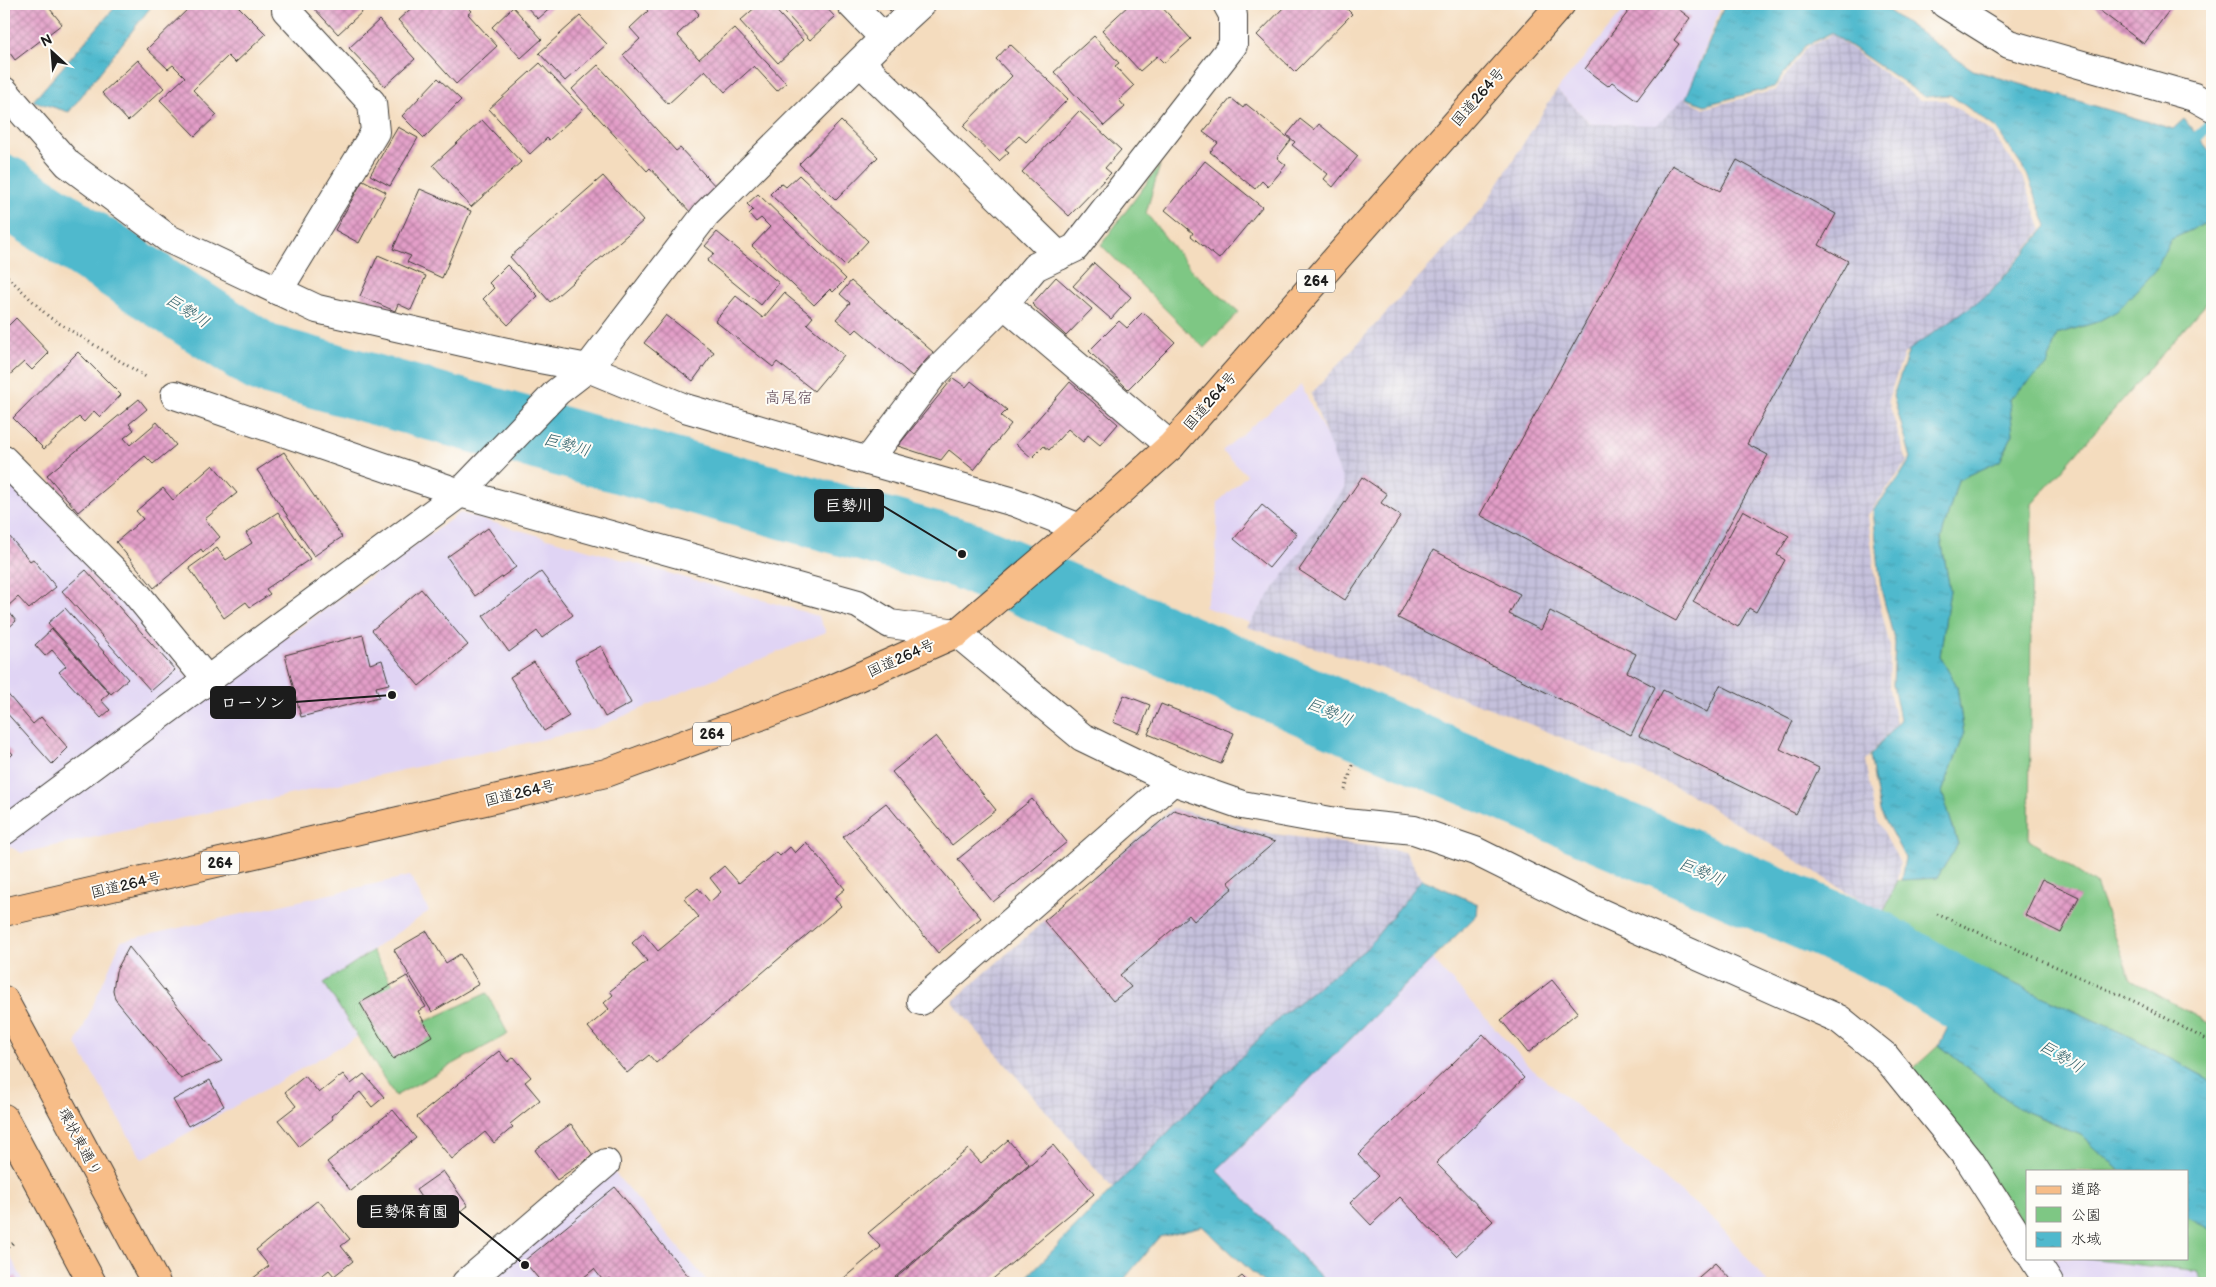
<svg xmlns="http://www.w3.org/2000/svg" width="2216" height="1287" viewBox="0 0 2216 1287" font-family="'Balsamiq Sans','Klee One',sans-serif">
<defs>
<pattern id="industrial-grid" width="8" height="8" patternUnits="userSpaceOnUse" patternTransform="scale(1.25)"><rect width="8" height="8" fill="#c4c0db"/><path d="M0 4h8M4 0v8" fill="none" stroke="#a8a4bb"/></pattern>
<pattern id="water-ripples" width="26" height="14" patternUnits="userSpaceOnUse" patternTransform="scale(1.25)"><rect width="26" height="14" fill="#50b9cd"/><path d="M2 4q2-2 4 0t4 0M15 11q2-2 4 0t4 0" fill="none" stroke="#459eaf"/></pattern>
<pattern id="building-cross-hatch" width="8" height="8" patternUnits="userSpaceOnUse" patternTransform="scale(1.25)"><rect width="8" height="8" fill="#e39ec8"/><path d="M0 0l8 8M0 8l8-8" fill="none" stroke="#b780a2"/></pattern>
</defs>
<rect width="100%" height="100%" fill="#fdfcf7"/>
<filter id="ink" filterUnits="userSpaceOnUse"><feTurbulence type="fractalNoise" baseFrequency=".02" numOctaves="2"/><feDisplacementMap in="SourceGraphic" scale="10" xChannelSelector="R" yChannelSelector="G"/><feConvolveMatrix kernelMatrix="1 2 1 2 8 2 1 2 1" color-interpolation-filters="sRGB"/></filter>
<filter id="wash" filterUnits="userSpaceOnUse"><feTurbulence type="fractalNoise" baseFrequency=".0096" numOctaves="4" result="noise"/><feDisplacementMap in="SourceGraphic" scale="20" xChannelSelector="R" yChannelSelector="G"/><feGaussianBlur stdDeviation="1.12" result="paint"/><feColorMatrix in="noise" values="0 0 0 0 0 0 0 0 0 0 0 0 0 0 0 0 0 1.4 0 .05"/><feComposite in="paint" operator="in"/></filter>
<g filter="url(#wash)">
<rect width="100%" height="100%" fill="#f4dcbe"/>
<g fill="#e0d4f4">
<path d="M1629,4h93l-36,94 -29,28 -66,-2 -34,-34z"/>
<path d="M1301,385l49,98 -99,140 -47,-16 11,-32 3,-73 29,-27 -25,-24z"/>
<path d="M4,476l112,109 87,111 257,-183 358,103 8,16 -231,96 -573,125 -18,-9z"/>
<path d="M410,876l19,35 -105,72 33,54 -215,122 -66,-115 45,-103z"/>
<path d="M1432,959l100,110 187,155 49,59h-441l-110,-113z"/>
<path d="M613,1171l96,112h-232z"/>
<path d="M4,1245l17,31 4,7h-21z"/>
<path d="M2049,1258h30l120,14 6,11h-138z"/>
</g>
<g fill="url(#industrial-grid)">
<path d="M1832,34l88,66h25l47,32 31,45 19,53 -56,67 -82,57 -16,46 19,62 -39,53 9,77 13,55 -1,42 7,34 -31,38 10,54 25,48 -3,17 -14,34 -200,-124 -172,-74 -130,-48 -134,-41 98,-140 -34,-93 171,-185 75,-119 34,34 66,1 27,-27 21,10 70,-18 31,-42z"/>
<path d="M1172,808l102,26 131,17 17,28 -55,69 -86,68 -167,174 -162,-188z"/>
</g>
<g fill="#7ec784" stroke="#4d7250">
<path d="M1160,165l-14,48 47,59 46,40 -35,36 -103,-103z"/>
<path d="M2212,200v97l-180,207 -3,336 67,44 35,96 81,45v56l-77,-42 -157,-72 -95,-53 14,-34 40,-2 21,-34 -16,-52 22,-57 -7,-48 -17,-31 10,-66 -9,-51 17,-59 42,-19 13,-27 -4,-35 38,-33 10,-32 40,-12 59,-53 14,-29 40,-19z"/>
<path d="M372,951l46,74 69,-32 21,41 -113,62 -71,-113z"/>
<path d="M1939,1045l77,62 65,28 39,36h-93v57l-114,-159z"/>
<path d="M2187,1216l25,14v53h-7l-6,-11 -120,-14h108z"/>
</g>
<g fill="url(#water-ripples)" stroke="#366a74">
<path d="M118,4h35l-84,108 -36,-11z"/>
<path d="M1725,4h154l94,66 200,59 11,-10 28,35 -2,67 -40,19 -14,29 -39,42 -20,11 -40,12 -10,32 -38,33 4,35 -13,27 -42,19 -17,59 9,51 -10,66 17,31 7,48 -22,57 16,52 -21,34 -36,2 4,-22 -25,-47 -10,-55 30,-37 -7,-34 2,-42 -14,-54 -8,-79 23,-28 15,-24 -18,-62 16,-46 81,-57 57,-67 -20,-52 -31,-46 -46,-33 -25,2 -94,-64 -26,13 -31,41 -69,18 -19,-7z"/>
<path d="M1422,879l56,25 -1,11 -260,255 110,113h-63l-62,-57 -43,11 -38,46h-100l260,-267 86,-68z"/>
<path d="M1978,967l157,72 77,42v149l-25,-14v-45h-67l-39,-36 -65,-28 -77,-62z"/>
</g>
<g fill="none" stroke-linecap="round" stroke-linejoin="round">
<path stroke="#50b9cd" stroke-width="11" d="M2198,136l14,-14"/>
<path stroke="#50b9cd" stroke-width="70" d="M4,190l258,168 700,196 914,391 336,201"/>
</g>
<g id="blocks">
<g fill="url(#building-cross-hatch)">
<path d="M4,4h42l16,20 -47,36 -11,-15z"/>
<path d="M193,4h43l30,30 -31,29 -7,-7 -35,34 24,25 -22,21 -35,-36 25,-23 -12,-12 -5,4 -21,-20z"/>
<path d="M310,4h47l6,7 -25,23z"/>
<path d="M416,4h49l7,7 -4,3 29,32 -41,38 -58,-64z"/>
<path d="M524,4h29l1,1 -16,14z"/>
<path d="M641,4h49l9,10 -22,21 22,24 35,-31 52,55 -9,8 -23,-25 -29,26 -20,-22 -37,34 -45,-49 17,-16 -10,-11 18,-17z"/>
<path d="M759,4h11l33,36 -25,23 -38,-42z"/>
<path d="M777,4h46l12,13 -25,23z"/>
<path d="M883,4h14l-7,7z"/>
<path d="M1130,4h29l32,35 -27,24 -7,-7 -17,15 -38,-41z"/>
<path d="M1287,4h55l10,10 -57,58 -38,-37z"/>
<path d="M1634,4h38l18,14 -16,22 5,4 -42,56 -25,-18 -4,4 -23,-17z"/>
<path d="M2091,4h83l-30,40z"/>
<path d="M513,7l29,32 -21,19 -29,-31z"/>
<path d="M580,16l27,28 -42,37 -26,-28z"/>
<path d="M379,20l36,39 -30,27 -36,-38z"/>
<path d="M1094,36l25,27 -4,3 19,20 -15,14 6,7 -21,19 -50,-54z"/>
<path d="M1010,44l58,55 -42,43 -7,-6 -14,13 4,3 -10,9 -36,-35 49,-50 -16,-17z"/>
<path d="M138,60l26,28 -36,33 -26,-28z"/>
<path d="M540,63l43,46 -34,31 -2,-2 -17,16 -41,-45z"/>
<path d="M598,65l78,86 4,-3 38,41 -27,24 -41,-45 -3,3 -75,-82z"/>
<path d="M438,78l23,22 -37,38 -22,-22z"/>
<path d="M1231,98l12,10 3,-4 45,36 -14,18 9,7 -18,22 -6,-6 -7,8 -45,-37 8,-9 -15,-11z"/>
<path d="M1079,111l42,39 -16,18 6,5 -42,43 -47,-44z"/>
<path d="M1300,119l14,11 5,-6 39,32 -25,31 -9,-8 4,-5 -36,-29 3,-3 -8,-7z"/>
<path d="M482,120l39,42 -50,45 -38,-42z"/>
<path d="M841,121l37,36 -42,43 -37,-36z"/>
<path d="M398,127l20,11 -28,48 -20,-11z"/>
<path d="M1737,160l99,54 -17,31 29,16 -101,183 21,11 -92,166 -196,-106 192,-350 48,26z"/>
<path d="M1205,161l57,46 -43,52 -28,-23 2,-3 -28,-23z"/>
<path d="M799,175l69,66 -23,25 -75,-72 11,-11 5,4z"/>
<path d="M603,176l40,45 -93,81 -40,-45z"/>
<path d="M363,180l23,12 -27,51 -24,-13z"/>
<path d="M420,189l51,22 -29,67 -35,-16 4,-6 -18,-7z"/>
<path d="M758,194l88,85 -13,13 -3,-3 -16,16 -62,-59 18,-19 -9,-9 -5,4 -7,-8 4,-4 -6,-6z"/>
<path d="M717,232l62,51 -18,22 -54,-44 7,-8 -9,-7z"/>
<path d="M378,255l48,21 -15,34 -13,-6 -3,7 -35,-15z"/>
<path d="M1094,263l37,34 -20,22 -38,-33z"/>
<path d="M507,265l31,31 -30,29 -25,-26 11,-11 -5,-5z"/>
<path d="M1056,277l36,32 -26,27 -34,-32z"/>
<path d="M851,281l82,71 -21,24 -55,-47 -4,4 -17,-14 14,-16 -10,-9z"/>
<path d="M784,293l29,24 -6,7 37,31 -30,36 -37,-29 -4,5 -58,-46 21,-25 27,22z"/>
<path d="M1143,312l32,30 -47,47 -39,-38 30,-30 8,7z"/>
<path d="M666,315l48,37 -21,29 -49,-38z"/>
<path d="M16,318l33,35 -17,17 -8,-8 -20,18v-50z"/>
<path d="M78,352l43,43 -21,22 -6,-6 -10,11 -5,-5 -35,32 -31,-31z"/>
<path d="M953,378l13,9 5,-6 36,29 -6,6 10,8 -37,46 -25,-20 -8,10 -43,-14z"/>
<path d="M1070,382l48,42 -18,21 -12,-10 -5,7 -15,-13 -19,21 -5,-4 -12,12 -16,-14z"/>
<path d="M139,399l8,10 -18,15 5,6 -10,8 6,7 27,-23 19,23 -23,19 -8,-8 -67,56 -31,-37z"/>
<path d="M284,452l58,85 -28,19 -57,-86z"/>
<path d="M213,465l24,28 -32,26 15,18 -17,15 -2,-3 -47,39 -38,-46 27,-23 -7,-8 27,-23 10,12z"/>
<path d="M1362,477l25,17 -6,9 20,13 -56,84 -46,-30z"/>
<path d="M1262,505l35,29 -28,34 -35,-29z"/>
<path d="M1743,510l46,26 -12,19 8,5 -29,52 -7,-4 -11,19 -45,-25z"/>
<path d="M278,512l32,47 -44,30 4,5 -20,13 -4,-5 -22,16 -35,-50 28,-20 9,12 26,-17 -6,-10z"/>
<path d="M488,528l28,39 -41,29 -28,-39z"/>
<path d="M4,530l26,31 3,-2 23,28 -27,22 -11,-12 -12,11 10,13 -12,11z"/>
<path d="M1433,550l87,44 -11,20 32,16 9,-19 86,43 -9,18 28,15 -24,48 -233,-117z"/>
<path d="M86,570l89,100 -24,21 -89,-100z"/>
<path d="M541,572l32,43 -31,23 -5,-7 -28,21 -26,-36z"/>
<path d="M421,589l47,56 -49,41 -47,-56z"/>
<path d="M65,608l63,71 -17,15 -63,-71z"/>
<path d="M52,629l57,64 -8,7 9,10 -9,8 -42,-46 7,-6 -14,-16 -7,6 -10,-11z"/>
<path d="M363,635l7,29 12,-4 7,24 -13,3 3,10 -78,20 -16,-62z"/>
<path d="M601,646l30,57 -26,14 -30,-57z"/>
<path d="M534,662l35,54 -25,15 -34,-54z"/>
<path d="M1720,685l73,36 -13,28 39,19 -23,46 -157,-78 24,-46 44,22z"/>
<path d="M4,690l29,34 8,-7 27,31 -16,16 -48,-54z"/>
<path d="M1124,695l26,10 -11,28 -26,-11z"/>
<path d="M1161,704l73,29 -13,31 -73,-30z"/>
<path d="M936,736l60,74 -44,35 -60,-73z"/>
<path d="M4,744l9,10 -9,9z"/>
<path d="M1032,799l35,43 -74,60 -35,-43z"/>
<path d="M886,803l95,115 -43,35 -95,-116z"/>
<path d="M1174,810l101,32 -47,40 5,6 -39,33 -5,-6 -69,60 11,12 -18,14 -69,-80z"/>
<path d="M806,842l39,47 -11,9 7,8 -185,157 -7,-8 -22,18 -39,-46 21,-18 -5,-6 9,-8 -3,-4 37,-30 -15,-18 11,-10 15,18 41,-34 -15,-18 14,-11 12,14 11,-10 -11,-14 14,-12 15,17 37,-31 4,4 10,-9 5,6z"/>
<path d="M2042,879l37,18 -18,36 -36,-18z"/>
<path d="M427,931l19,32 14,-9 19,30 -47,28 -38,-62z"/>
<path d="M129,947l93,114 -41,18 -66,-80 -2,-9 3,-19z"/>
<path d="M407,976l19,31 -8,4 14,25 -39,23 -33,-56z"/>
<path d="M1552,980l26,32 -50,41 -27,-33z"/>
<path d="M1483,1034l41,44 -88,85 57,58 -37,35 -56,-59 -29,28 -21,-22 28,-27 -20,-21z"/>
<path d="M499,1051l9,11 6,-5 17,20 -6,5 15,18 -30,24 3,3 -19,16 -9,-11 -33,27 -35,-42z"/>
<path d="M343,1074l8,10 13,-10 20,23 -12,10 -12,-15 -29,24 2,3 -34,27 -21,-26 18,-14 -11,-14 20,-16 14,17z"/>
<path d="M210,1080l14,26 -36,20 -15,-26z"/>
<path d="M393,1110l23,28 -65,53 -24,-29z"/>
<path d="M571,1124l22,31 -36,25 -22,-30z"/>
<path d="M1008,1140l21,24 -141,119h-50l43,-36 -13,-14 100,-84 13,14z"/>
<path d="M1053,1145l41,49 -106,89h-98z"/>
<path d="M443,1171l25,35 -28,19 -24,-35z"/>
<path d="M615,1187l79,96h-79l-5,-5 -5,5 -11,-14 -17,14h-35l-18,-22z"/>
<path d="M318,1200l32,39 -9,7 12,15 -19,15 -5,-6 -16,13h-58l-3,-4 17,-13 -13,-16z"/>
<path d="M1715,1263l19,20h-42z"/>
<path d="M16,1276l4,7h-16z"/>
<path d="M1242,1276l7,7h-16z"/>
</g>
</g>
</g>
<g filter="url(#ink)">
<use href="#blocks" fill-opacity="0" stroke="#3c3934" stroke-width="1"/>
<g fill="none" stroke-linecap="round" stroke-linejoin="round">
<defs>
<g id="minor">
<path d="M851,4l33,34"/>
<path d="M1945,4l64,40 185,53 18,10"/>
<path d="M860,62l199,194"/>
<path d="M4,91l64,73 101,75 148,70 212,48 59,11 97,40 183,53 64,-85 72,-72 167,142"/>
<path d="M278,291l97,-159 -3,-29 -86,-93"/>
<path d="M1004,304l31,-37 40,-19 158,-203v-30l-6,-11"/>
<path d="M175,395l285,98 398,111 32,20 67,9 125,104 91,44 69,24 94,17 78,8 61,21 115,57 249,111 46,37 85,105 57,89"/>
<path d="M4,460l131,132 72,88"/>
<path d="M868,461l146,41 66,26"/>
<path d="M4,831l456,-338 97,-101 31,-24 118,-154 178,-176 37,-34"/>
<path d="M921,1001l252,-220"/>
<path d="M2033,1258l16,25"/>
<path d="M466,1283l140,-120"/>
</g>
<g id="major">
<path d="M4,1000l152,283"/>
<path d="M4,1118l88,165"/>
</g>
<path id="highway" d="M4,912l602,-139 214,-79 137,-61 123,-105 91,-82 390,-442"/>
</defs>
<use href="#minor" stroke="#3c3934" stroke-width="30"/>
<use href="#major" stroke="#3c3934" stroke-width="30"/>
<use href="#highway" stroke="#3c3934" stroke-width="30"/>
<g stroke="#3c3934" stroke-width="3" stroke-dasharray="1 4" stroke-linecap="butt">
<path d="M4,273l45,44 97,60"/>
<path d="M1345,790l9,-28"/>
<path d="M1937,914l201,89 74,40"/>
<path d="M4,1250l12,-9"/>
</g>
<use href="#minor" stroke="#fff" stroke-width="28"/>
<use href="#major" stroke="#f7bd88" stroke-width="28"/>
<use href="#highway" stroke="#f7bd88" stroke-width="28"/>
</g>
</g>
<g text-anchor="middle" stroke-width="4" stroke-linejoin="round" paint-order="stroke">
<g fill="#fdfcf7" stroke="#605f5e" stroke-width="1">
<rect x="1297" y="269.5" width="38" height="23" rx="4"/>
<rect x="693" y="722.5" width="38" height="23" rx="4"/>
<rect x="201" y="851.5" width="38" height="23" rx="4"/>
</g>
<g font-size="14" font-weight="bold" fill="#1c1c1c">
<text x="1316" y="286">264</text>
<text x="712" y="739">264</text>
<text x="220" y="868">264</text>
</g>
<g font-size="15" fill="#1c1c1c" stroke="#fdfcf7">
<text transform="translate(1478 97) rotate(-49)" y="5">国道264号</text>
<text transform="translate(1210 401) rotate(-49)" y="5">国道264号</text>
<text transform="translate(901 658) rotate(-24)" y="5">国道264号</text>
<text transform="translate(520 793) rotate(-13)" y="5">国道264号</text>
<text transform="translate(126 885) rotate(-13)" y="5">国道264号</text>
<text transform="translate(80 1142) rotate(62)" y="5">環状東通り</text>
</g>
<g font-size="16" font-style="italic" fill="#33636c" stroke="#fdfcf7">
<text transform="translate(188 310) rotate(33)" y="6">巨勢川</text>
<text transform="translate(567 444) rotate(16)" y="6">巨勢川</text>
<text transform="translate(1330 711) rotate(23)" y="6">巨勢川</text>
<text transform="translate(1702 871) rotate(23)" y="6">巨勢川</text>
<text transform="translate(2062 1056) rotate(31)" y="6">巨勢川</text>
</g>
<g font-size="16" fill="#624a58" stroke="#fdfcf7">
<text x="789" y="403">高尾宿</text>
</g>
</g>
<path fill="none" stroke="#1c1c1c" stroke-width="2" d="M962 554L883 506M392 695L295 702M525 1265L458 1211"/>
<g fill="#1c1c1c" stroke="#fdfcf7" stroke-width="2">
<circle cx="962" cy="554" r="5"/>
<circle cx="392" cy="695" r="5"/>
<circle cx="525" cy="1265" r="5"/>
</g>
<g fill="#1c1c1c" stroke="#1c1c1c" stroke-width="2">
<rect x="815" y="490" width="68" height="31" rx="5"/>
<rect x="211" y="687" width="84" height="31" rx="5"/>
<rect x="358" y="1196" width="100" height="31" rx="5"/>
</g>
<g font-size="16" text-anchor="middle" font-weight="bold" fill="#fff">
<text x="849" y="511">巨勢川</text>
<text x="253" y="708">ローソン</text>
<text x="408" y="1217">巨勢保育園</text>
</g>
<rect width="2216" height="1287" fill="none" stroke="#fdfcf7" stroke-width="20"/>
<rect x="2026" y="1170" width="162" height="90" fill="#fdfcf7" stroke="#a3a29f"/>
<rect x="2036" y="1186" width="25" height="8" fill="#f7bd88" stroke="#a3a29f"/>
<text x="2071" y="1194" font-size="15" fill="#1c1c1c">道路</text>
<rect x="2036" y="1207" width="25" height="15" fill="#7ec784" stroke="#a3a29f"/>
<text x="2071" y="1220" font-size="15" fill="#1c1c1c">公園</text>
<rect x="2036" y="1232" width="25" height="15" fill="url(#water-ripples)" stroke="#a3a29f"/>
<text x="2071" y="1244" font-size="15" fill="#1c1c1c">水域</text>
<g transform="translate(52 52) rotate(334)" stroke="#fdfcf7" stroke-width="4" paint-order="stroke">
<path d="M0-4L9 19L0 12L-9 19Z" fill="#1c1c1c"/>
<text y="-8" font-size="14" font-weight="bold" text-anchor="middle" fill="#1c1c1c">N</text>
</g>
</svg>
